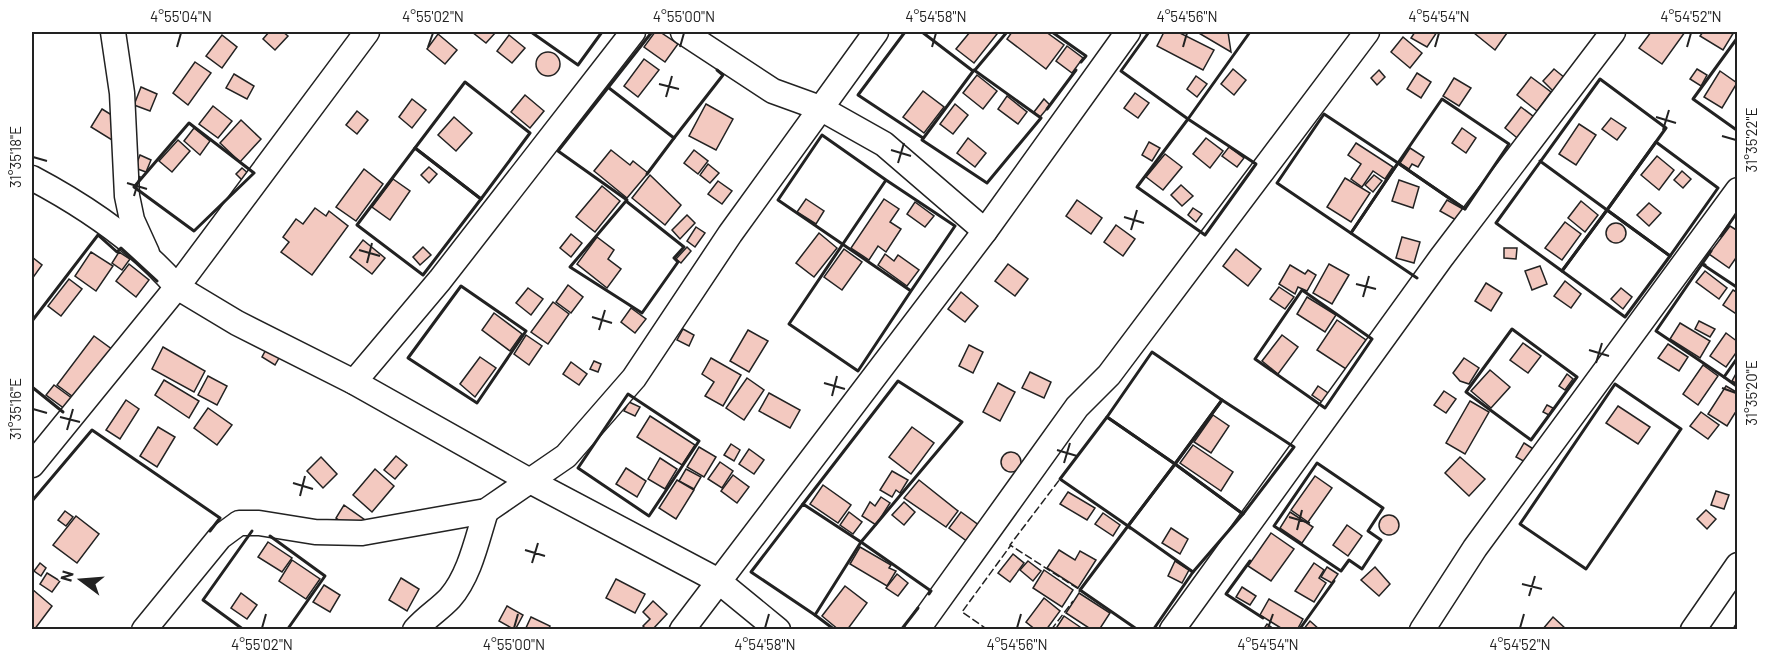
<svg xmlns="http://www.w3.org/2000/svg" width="1769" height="661" viewBox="0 0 1769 661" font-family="Barlow,sans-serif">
<rect width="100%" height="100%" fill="#fff"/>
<g fill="#f3c9c0" stroke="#222" stroke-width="1.5">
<path d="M269,32h14l5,4 -13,14 -12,-11z"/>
<path d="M472,32h24l-10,11z"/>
<path d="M655,32h5l18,12 -13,18 -21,-15z"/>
<path d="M970,32h23l4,2 -23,29 -18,-14z"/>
<path d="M1012,32h34l18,13 -18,24 -39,-30z"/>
<path d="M1164,32h14l36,18 -11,20 -46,-24z"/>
<path d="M1197,32h31l3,20z"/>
<path d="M1415,32h22l-10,15 -16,-9z"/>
<path d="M1475,32h30l2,1 -12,17 -21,-17z"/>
<path d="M1651,32h34l-23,32 -23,-16z"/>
<path d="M1703,32h31l-11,18 -23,-14z"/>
<path d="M438,34l19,16 -12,14 -18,-15z"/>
<path d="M222,35l15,12 -15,21 -16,-12z"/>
<path d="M509,35l16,13 -13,15 -15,-12z"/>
<path d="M1403,37l19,16 -12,15 -19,-16z"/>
<path d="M1067,46l16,12 -11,15 -16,-12z"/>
<circle cx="548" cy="64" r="12"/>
<path d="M644,59l15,11 -21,27 -14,-11z"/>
<path d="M195,62l16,11 -23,32 -15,-12z"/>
<path d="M1233,69l13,11 -12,15 -13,-11z"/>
<path d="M1554,69l11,9 -12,13 -10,-10z"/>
<path d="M1697,69l10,6 -6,11 -11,-7z"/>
<path d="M1379,70l6,7 -8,8 -6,-7z"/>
<path d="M1720,71l17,12 -15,25 -18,-11z"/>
<path d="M1417,73l14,9 -10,16 -14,-9z"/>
<path d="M234,74l20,12 -7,13 -21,-11z"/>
<path d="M977,75l20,16 -14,18 -20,-16z"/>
<path d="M1196,76l11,8 -10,13 -10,-8z"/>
<path d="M1531,77l20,15 -14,19 -20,-16z"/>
<path d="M1454,78l17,10 -12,18 -16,-10z"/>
<path d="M141,87l16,7 -7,17 -16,-6z"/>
<path d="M923,91l21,16 -20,26 -21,-16z"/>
<path d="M1135,93l14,10 -11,15 -14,-10z"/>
<path d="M525,95l19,16 -14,17 -19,-16z"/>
<path d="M1007,96l20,16 -9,12 -20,-15z"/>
<path d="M412,99l14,11 -14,18 -13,-11z"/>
<path d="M1044,99l6,6 -10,12 -6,-5z"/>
<path d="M706,104l27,15 -17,31 -27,-14z"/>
<path d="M955,104l13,11 -15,19 -13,-10z"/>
<path d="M213,106l19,15 -14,17 -19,-14z"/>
<path d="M1521,107l17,13 -17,21 -16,-13z"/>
<path d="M102,109l21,13 -11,18 -21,-13z"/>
<path d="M357,111l11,9 -11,14 -11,-9z"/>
<path d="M454,117l18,16 -16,18 -18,-16z"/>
<path d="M1611,118l15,10 -9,12 -15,-11z"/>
<path d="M241,120l20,19 -21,23 -20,-19z"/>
<path d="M1579,124l17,11 -20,30 -17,-11z"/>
<path d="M194,128l16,13 -10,14 -16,-14z"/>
<path d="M1462,128l14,10 -10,15 -14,-10z"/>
<path d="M968,138l18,15 -11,14 -18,-14z"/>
<path d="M1206,138l17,13 -13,17 -17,-14z"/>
<path d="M178,140l12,11 -18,21 -13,-11z"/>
<path d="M1149,142l11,6 -8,13 -10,-6z"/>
<path d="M1356,143l37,24 -8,12 -12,-8 -11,16 -11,-8 10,-15 -13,-9z"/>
<path d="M1229,147l15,11 -7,9 -15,-11z"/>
<path d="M1410,148l14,9 -6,10 -6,-3 -3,5 -9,-6z"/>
<path d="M611,150l19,15 3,-4 15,12 -21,25 -33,-27z"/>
<path d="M694,150l14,11 -10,13 -14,-11z"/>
<path d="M1165,154l17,13 -19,23 -17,-13z"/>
<path d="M140,155l11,5 -5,12 -11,-4z"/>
<path d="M1657,156l17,14 -15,20 -18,-15z"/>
<path d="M708,164l11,9 -9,10 -10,-8z"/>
<path d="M429,167l8,7 -8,9 -8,-8z"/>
<path d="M242,168l7,6 -6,7 -7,-7z"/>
<path d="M364,169l19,15 -27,37 -20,-14z"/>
<path d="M1682,171l9,8 -8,9 -9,-8z"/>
<path d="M650,175l31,30 -16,20 -33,-27z"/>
<path d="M1374,175l8,6 -9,11 -8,-7z"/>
<path d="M1345,178l25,15 -19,29 -24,-15z"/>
<path d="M393,179l17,12 -20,29 -18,-13z"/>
<path d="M1399,180l20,7 -6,21 -21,-7z"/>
<path d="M718,181l14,10 -10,13 -14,-10z"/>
<path d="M1181,185l12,11 -11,10 -11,-11z"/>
<path d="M602,186l18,15 -25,31 -19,-15z"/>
<path d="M806,199l18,12 -8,13 -19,-12z"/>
<path d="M884,199l15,10 -9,13 11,7 -15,23 -8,-6 -9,14 -18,-12z"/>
<path d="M1077,200l25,18 -11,16 -25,-18z"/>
<path d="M1447,200l16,9 -7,11 -16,-9z"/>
<path d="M1581,201l17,14 -13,17 -17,-14z"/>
<path d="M915,202l19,14 -9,11 -18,-13z"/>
<path d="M1649,203l12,10 -12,13 -12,-11z"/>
<path d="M315,208l11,8 3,-5 19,15 -36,49 -31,-23 8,-10 -6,-5 13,-18 7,5z"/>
<path d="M1193,208l9,6 -6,8 -8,-7z"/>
<path d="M687,215l8,8 -15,16 -8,-9z"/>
<path d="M1565,222l16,12 -19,26 -17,-12z"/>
<circle cx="1616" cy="233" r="10"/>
<path d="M1116,225l19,14 -12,17 -19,-14z"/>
<path d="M1730,226l8,5v24l-9,13 -20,-14z"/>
<path d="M696,227l9,6 -10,14 -8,-6z"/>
<path d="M819,233l18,15 -23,29 -18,-14z"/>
<path d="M571,234l11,9 -11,14 -11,-9z"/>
<path d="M597,237l17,13 -6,9 13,10 -14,19 -30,-24z"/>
<path d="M1402,237l18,5 -6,21 -18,-5z"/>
<path d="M363,240l22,18 -13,16 -22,-17z"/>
<path d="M423,247l8,8 -11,10 -7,-8z"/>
<path d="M687,247l4,4 -10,12 -5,-4z"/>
<path d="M1504,248h13l-1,11 -12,-1z"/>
<path d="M844,249l18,13 -20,28 -18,-13z"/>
<path d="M1236,249l25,20 -13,17 -25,-20z"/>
<path d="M91,252l22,14 -17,25 -21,-15z"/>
<path d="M119,252l11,7 -8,11 -10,-7z"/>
<path d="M885,254l9,7 4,-6 21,15 -12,16 -29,-21z"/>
<path d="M32,257l10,8 -10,14z"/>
<path d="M129,264l20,16 -13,17 -20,-16z"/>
<path d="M1008,264l20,15 -13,17 -20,-15z"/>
<path d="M1329,264l20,11 -17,29 -19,-11z"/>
<path d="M1290,265l15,9 3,-4 8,5 -9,16 -9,-4 -3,7 -16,-10z"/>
<path d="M1540,266l7,18 -15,6 -7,-19z"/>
<path d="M1705,271l22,17 -8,11 -23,-17z"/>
<path d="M69,279l13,10 -21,27 -13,-10z"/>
<path d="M1565,281l16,13 -10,14 -17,-12z"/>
<path d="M1486,283l16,10 -11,18 -16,-10z"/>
<path d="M568,285l15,12 -12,16 -15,-11z"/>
<path d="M1279,287l15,10 -9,12 -15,-10z"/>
<path d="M528,288l15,11 -12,16 -15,-12z"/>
<path d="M1621,288l11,9 -9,12 -12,-10z"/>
<path d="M1733,290l5,3v22l-15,-10z"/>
<path d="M961,292l17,14 -13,16 -17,-13z"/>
<path d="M1307,297l29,18 -11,17 -28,-18z"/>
<path d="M553,302l16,12 -21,30 -17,-12z"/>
<path d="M631,308l15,11 -11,14 -14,-11z"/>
<path d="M494,313l28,21 -12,17 -28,-21z"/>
<path d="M1337,320l29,20 -20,29 -29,-19z"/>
<path d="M1699,321l16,8 -5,8 -15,-8z"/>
<path d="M1680,323l30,18 -10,17 -30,-19z"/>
<path d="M683,329l11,6 -5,11 -12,-6z"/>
<path d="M748,330l20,11 -19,31 -19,-11z"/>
<path d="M1726,333l12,9v8l-12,17 -16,-11z"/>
<path d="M526,335l16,11 -13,19 -15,-11z"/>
<path d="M1282,335l16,12 -20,27 -16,-13z"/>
<path d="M94,336l19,14 -37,49 -19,-14z"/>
<path d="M1523,343l18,13 -13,17 -18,-13z"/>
<path d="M269,344l14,7 -8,14 -13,-8z"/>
<path d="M1668,344l20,13 -9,14 -21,-13z"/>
<path d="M969,345l14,7 -10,21 -14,-7z"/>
<path d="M163,347l42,24 -11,21 -42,-23z"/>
<path d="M480,357l16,11 -21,29 -15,-13z"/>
<path d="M711,358l30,17 -18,31 -18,-10 9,-14 -12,-8z"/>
<path d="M1464,358l15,10 -10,16 -9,-3 -7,-8z"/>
<path d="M594,361l7,3 -3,8 -8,-3z"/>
<path d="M571,362l16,12 -8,11 -16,-11z"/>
<path d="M1703,365l15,11 -20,29 -15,-11z"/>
<path d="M1490,370l20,17 -19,21 -20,-17z"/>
<path d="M1738,370v14l-6,-3z"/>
<path d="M1030,372l21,10 -7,16 -22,-10z"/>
<path d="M1567,374l6,5 -8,11 -6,-4z"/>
<path d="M208,376l19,10 -10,19 -19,-10z"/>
<path d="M747,378l17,12 -20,30 -18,-12z"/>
<path d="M164,380l35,21 -10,17 -34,-23z"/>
<path d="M998,383l17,9 -15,29 -17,-9z"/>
<path d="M54,385l19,14 -8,10 -19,-14z"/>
<path d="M1318,386l13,9 -6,9 -13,-9z"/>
<path d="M1726,386l12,7v21l-3,-1 -8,13 -19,-12z"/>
<path d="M1444,391l12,8 -10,14 -12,-8z"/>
<path d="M769,393l31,17 -10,18 -31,-17z"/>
<path d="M126,400l13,9 -19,30 -14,-9z"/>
<path d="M1470,401l19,11 -24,42 -19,-11z"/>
<path d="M629,402l11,5 -5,9 -11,-5z"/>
<path d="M1547,405l6,3 -4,7 -6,-3z"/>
<path d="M1618,406l32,21 -12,17 -32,-21z"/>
<path d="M208,408l24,17 -15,20 -23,-17z"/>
<path d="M1701,412l18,13 -11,14 -18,-13z"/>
<path d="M1213,415l16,11 -18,27 -17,-11z"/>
<path d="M650,416l45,29 -13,20 -45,-28z"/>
<path d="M158,427l17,10 -18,30 -17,-11z"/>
<path d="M912,427l22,16 -23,31 -22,-17z"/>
<path d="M1524,443l11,7 -8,13 -11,-6z"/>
<path d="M731,444l9,6 -6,11 -10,-6z"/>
<path d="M1193,445l40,27 -12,19 -41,-28z"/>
<path d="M699,447l17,10 -12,20 -17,-10z"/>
<path d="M749,449l15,11 -10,14 -15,-10z"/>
<circle cx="1011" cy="462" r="10"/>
<path d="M396,456l11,9 -12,14 -11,-9z"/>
<path d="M321,457l16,17 -14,14 -16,-17z"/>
<path d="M1460,457l25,22 -16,17 -24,-23z"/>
<path d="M660,458l17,11 -12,20 -17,-10z"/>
<path d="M720,462l13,9 -11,17 -14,-9z"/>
<path d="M626,468l20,13 -9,16 -21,-13z"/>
<path d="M375,469l19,17 -22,26 -19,-17z"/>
<path d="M686,469l15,8 -7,12 -15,-8z"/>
<path d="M892,471l16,9 -8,13 -4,-3 -4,7 -12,-7z"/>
<path d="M733,475l16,12 -12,16 -16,-12z"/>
<path d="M1315,476l17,12 -24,34 -17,-12z"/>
<path d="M677,480l17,10 -18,29 -17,-11z"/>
<path d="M919,480l39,31 -12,16 -42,-29z"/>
<path d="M823,485l28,20 -13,18 -28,-19z"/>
<path d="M1716,491l13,4 -5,14 -13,-4z"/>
<path d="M1068,492l27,16 -8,12 -27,-16z"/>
<path d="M881,497l9,6 -14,22 -14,-9 8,-14 5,4z"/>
<path d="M904,502l11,10 -11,13 -12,-10z"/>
<path d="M344,505l21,15 -9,12 -20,-14z"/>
<path d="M1706,510l10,9 -9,10 -10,-10z"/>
<path d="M65,511l8,6 -7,9 -8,-6z"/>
<path d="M849,512l13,10 -9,12 -13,-9z"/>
<path d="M961,512l19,14 -12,16 -19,-14z"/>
<path d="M1290,512l23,15 -11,16 -22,-15z"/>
<path d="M1103,513l17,12 -7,11 -18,-12z"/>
<circle cx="1389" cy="525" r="10"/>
<path d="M76,516l23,18 -22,29 -24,-18z"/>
<path d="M1347,525l15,11 -14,20 -15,-11z"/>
<path d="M1171,528l17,11 -8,15 -18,-11z"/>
<path d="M1271,533l23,16 -23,32 -23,-15z"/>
<path d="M268,542l24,16 -10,14 -24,-15z"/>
<path d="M860,547l31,18 -2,3 7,3 -9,15 -37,-22z"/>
<path d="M1059,550l16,10 5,-9 16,9 -18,28 -31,-20z"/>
<path d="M1013,554l11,9 -14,19 -12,-9z"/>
<path d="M292,560l28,19 -14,20 -27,-18z"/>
<path d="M1028,561l13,10 -8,10 -13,-11z"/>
<path d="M1175,561l14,9 -7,13 -14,-7z"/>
<path d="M40,563l6,5 -5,8 -7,-5z"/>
<path d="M1314,563l10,7 -5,8 7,5 -12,19 -19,-11z"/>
<path d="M1327,567l11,7 -6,9 -11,-6z"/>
<path d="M1375,567l15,17 -11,12 -18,-16z"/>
<path d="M1044,570l29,20 -11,17 -29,-19z"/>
<path d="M47,573l13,8 -8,11 -12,-8z"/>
<path d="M897,574l11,9 -10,13 -12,-8z"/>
<path d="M401,578l18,11 -12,22 -18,-11z"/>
<path d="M616,579l29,15 -10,19 -29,-15z"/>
<path d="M324,585l16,10 -10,17 -17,-10z"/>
<path d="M845,586l22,17 -20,27h-8l-17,-14z"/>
<path d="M1242,587l14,9 -6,9 -14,-8z"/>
<path d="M32,589l20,17 -18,24h-2z"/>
<path d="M241,593l16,12 -10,14 -16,-11z"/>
<path d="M1079,593l31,20 -11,17h-7l-26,-17z"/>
<path d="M1044,598l16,13 -14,19h-10l-10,-8z"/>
<path d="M1269,599l34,20 -6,11h-13l-24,-15z"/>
<path d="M653,601l14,13 -15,16h-5l-4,-4 7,-7 -7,-7z"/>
<path d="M507,606l16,9 -8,15 -16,-9z"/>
<path d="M1064,616l16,11 -1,3h-24z"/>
<path d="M531,617l19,9 -2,4h-23z"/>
<path d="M1553,617l12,11v2h-23z"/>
<path d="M1310,621l10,9h-17z"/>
<path d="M1267,624l8,6h-12z"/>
</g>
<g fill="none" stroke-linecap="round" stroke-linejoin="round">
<defs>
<g id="minor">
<path d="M113,32l9,61 5,103 5,24 15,33"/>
<path d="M683,32l90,59 47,17 64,36 101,87"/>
<path d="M32,178c53,28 105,63 145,109l190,-255"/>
<path d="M354,382l86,-102 193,-248"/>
<path d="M32,465l145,-178 60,36 117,59 176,99 187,99 61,50"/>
<path d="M144,630l76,-93 19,-14h20l56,9 47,1 124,-22 80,-55 68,-78 96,-144 146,-202"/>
<path d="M415,630c11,-13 25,-21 35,-32 20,-23 27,-59 36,-87"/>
<path d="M682,630l303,-399 143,-199"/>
<path d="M917,630l160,-223 32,-32 258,-343"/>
<path d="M1172,630l269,-372 172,-226"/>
<path d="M1422,630l53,-82 263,-358"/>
<path d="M1693,630l45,-65"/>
</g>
</defs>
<use href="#minor" stroke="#222" stroke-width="27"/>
<use href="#minor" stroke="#fff" stroke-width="24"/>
<g stroke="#222" stroke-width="1.5" stroke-dasharray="8 3" stroke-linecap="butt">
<path d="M1060,479l68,47 -48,64 -70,-45z"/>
<path d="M1079,592l1,-2 58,40"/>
<path d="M988,630l-26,-18 49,-67"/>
<path d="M1051,630l22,-29"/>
</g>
<g stroke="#222" stroke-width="3">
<path d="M531,32l47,33 24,-33"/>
<path d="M905,32l-47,63 65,43"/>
<path d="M922,32l51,39"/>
<path d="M1052,32l34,24 -5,6"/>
<path d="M1149,32l-28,39 67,48 62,-87"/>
<path d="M1738,37l-45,62 45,32"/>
<path d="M974,70l67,48 -54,65 -65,-43z"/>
<path d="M975,70l32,-38"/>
<path d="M465,82l65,51 -49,66 -66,-51z"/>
<path d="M609,88l65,50 49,-63 -6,-5"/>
<path d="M1442,99l67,45 -44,65 -67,-46z"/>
<path d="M1047,109l29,-39"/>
<path d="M1188,119l68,45 -51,71 -68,-48z"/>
<path d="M189,123l65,50 -60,58 -60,-44z"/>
<path d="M1656,142l62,46 -48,68 -63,-46z"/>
<path d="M415,148l66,51 -58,76 -66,-50z"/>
<path d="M1540,161l67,49 59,-82 -66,-49 -104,144 66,48 45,-61 -67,-49"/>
<path d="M647,174l27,-36"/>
<path d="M886,180l-64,-45 -44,65 133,91 44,-65 -69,-46 -97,144 69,47 53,-80"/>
<path d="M627,200l-69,-49 94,-119"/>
<path d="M626,201l58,46 -10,11 4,4 -36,51 -72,-46z"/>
<path d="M1607,210l63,46 -45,61 -63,-46z"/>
<path d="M1351,233l47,-70 -74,-49 -47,69 140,95"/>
<path d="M1351,233l47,-70 67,46"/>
<path d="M1721,236l17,-25"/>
<path d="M1705,265l-3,-1 9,-13"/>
<path d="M461,286l65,45 -49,72 -69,-45z"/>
<path d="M1738,288l-36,-24 -46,67 68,46 14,-20"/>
<path d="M1302,290l70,49 -47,69 -70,-49z"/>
<path d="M32,321l66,-86 19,17 4,-4 36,33"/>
<path d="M1512,329l65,48 -46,63 -65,-48z"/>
<path d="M1152,352l70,48 -47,64 -68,-47z"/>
<path d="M1724,377l14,10"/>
<path d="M1615,384l66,45 -95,140 -66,-45z"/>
<path d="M32,387l31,25"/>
<path d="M628,394l71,47 -50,75 -71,-48z"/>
<path d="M1222,400l72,47 -51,67 -68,-50z"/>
<path d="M1107,417l68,47 -47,62 -68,-47z"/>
<path d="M1317,463l66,45 -15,23 13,9 -19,29 -13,-9 -8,11 -67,-45z"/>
<path d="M1175,464l68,50 -50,58 -65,-46z"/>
<path d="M32,501l60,-71 128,88 -10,13"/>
<path d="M803,504l95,-123 64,41 -101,120 70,49 -2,3"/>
<path d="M803,504l58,38 -46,73 -64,-43z"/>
<path d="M1130,528l-2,-2 -48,64 58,40"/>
<path d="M270,536l55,40 -38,54"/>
<path d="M1250,561l-24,33 37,24"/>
<path d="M815,615l20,15"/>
<path d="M1738,623l-3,4 3,2"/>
<path d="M244,630l-41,-30 49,-69"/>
<path d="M901,630l17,-22"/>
<path d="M1153,630l40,-58 -2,-1"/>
<path d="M1299,630l35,-49"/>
</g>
</g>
<path fill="none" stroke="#222" stroke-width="2" d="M177,47l4,-14M428,47l5,-14M680,47l4,-14M932,47l4,-14M1183,47l4,-14M1435,47l4,-14M1687,47l4,-14M659,84l20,5M666,97l6,-21M1656,117l20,6M1663,130l6,-20M1722,136l14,4M891,150l20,6M33,157l14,4M898,163l6,-20M127,183l20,6M134,196l6,-20M1124,217l20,6M1131,230l6,-20M359,250l21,6M367,263l5,-20M1356,284l20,5M1363,297l6,-21M592,317l20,6M599,330l6,-20M1589,350l20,6M1596,363l6,-20M824,383l21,6M1722,388l14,5M832,396l5,-20M33,409l14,4M60,417l20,5M67,430l6,-21M1057,450l20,6M1064,463l6,-20M293,483l20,6M300,496l5,-20M1289,517l21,6M1297,530l5,-20M525,550l20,6M532,563l6,-20M1522,584l20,5M1529,596l6,-20M262,628l4,-14M514,628l4,-14M765,628l4,-14M1017,628l4,-14M1268,628l5,-14M1520,628l4,-14"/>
<rect width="1769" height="661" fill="none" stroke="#ffffff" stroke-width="66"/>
<g transform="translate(81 580) rotate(286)" stroke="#ffffff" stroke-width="4.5" paint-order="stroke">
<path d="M0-4.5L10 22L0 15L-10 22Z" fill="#222222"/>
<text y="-9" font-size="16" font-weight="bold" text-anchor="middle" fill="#222222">N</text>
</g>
<rect x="33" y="33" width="1703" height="595" fill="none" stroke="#222" stroke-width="2"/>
<g font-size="15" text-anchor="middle" fill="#222">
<text x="181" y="22">4°55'04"N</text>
<text x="433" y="22">4°55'02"N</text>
<text x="684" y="22">4°55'00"N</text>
<text x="936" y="22">4°54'58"N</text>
<text x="1187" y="22">4°54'56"N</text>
<text x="1439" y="22">4°54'54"N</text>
<text x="1691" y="22">4°54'52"N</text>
<text transform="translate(1752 140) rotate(-90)" y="5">31°35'22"E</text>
<text transform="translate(16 157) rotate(-90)" y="5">31°35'18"E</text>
<text transform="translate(1752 393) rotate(-90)" y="5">31°35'20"E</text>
<text transform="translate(16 409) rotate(-90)" y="5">31°35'16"E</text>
<text x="262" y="650">4°55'02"N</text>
<text x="514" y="650">4°55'00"N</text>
<text x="765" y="650">4°54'58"N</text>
<text x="1017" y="650">4°54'56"N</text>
<text x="1268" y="650">4°54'54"N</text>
<text x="1520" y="650">4°54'52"N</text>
</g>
</svg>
